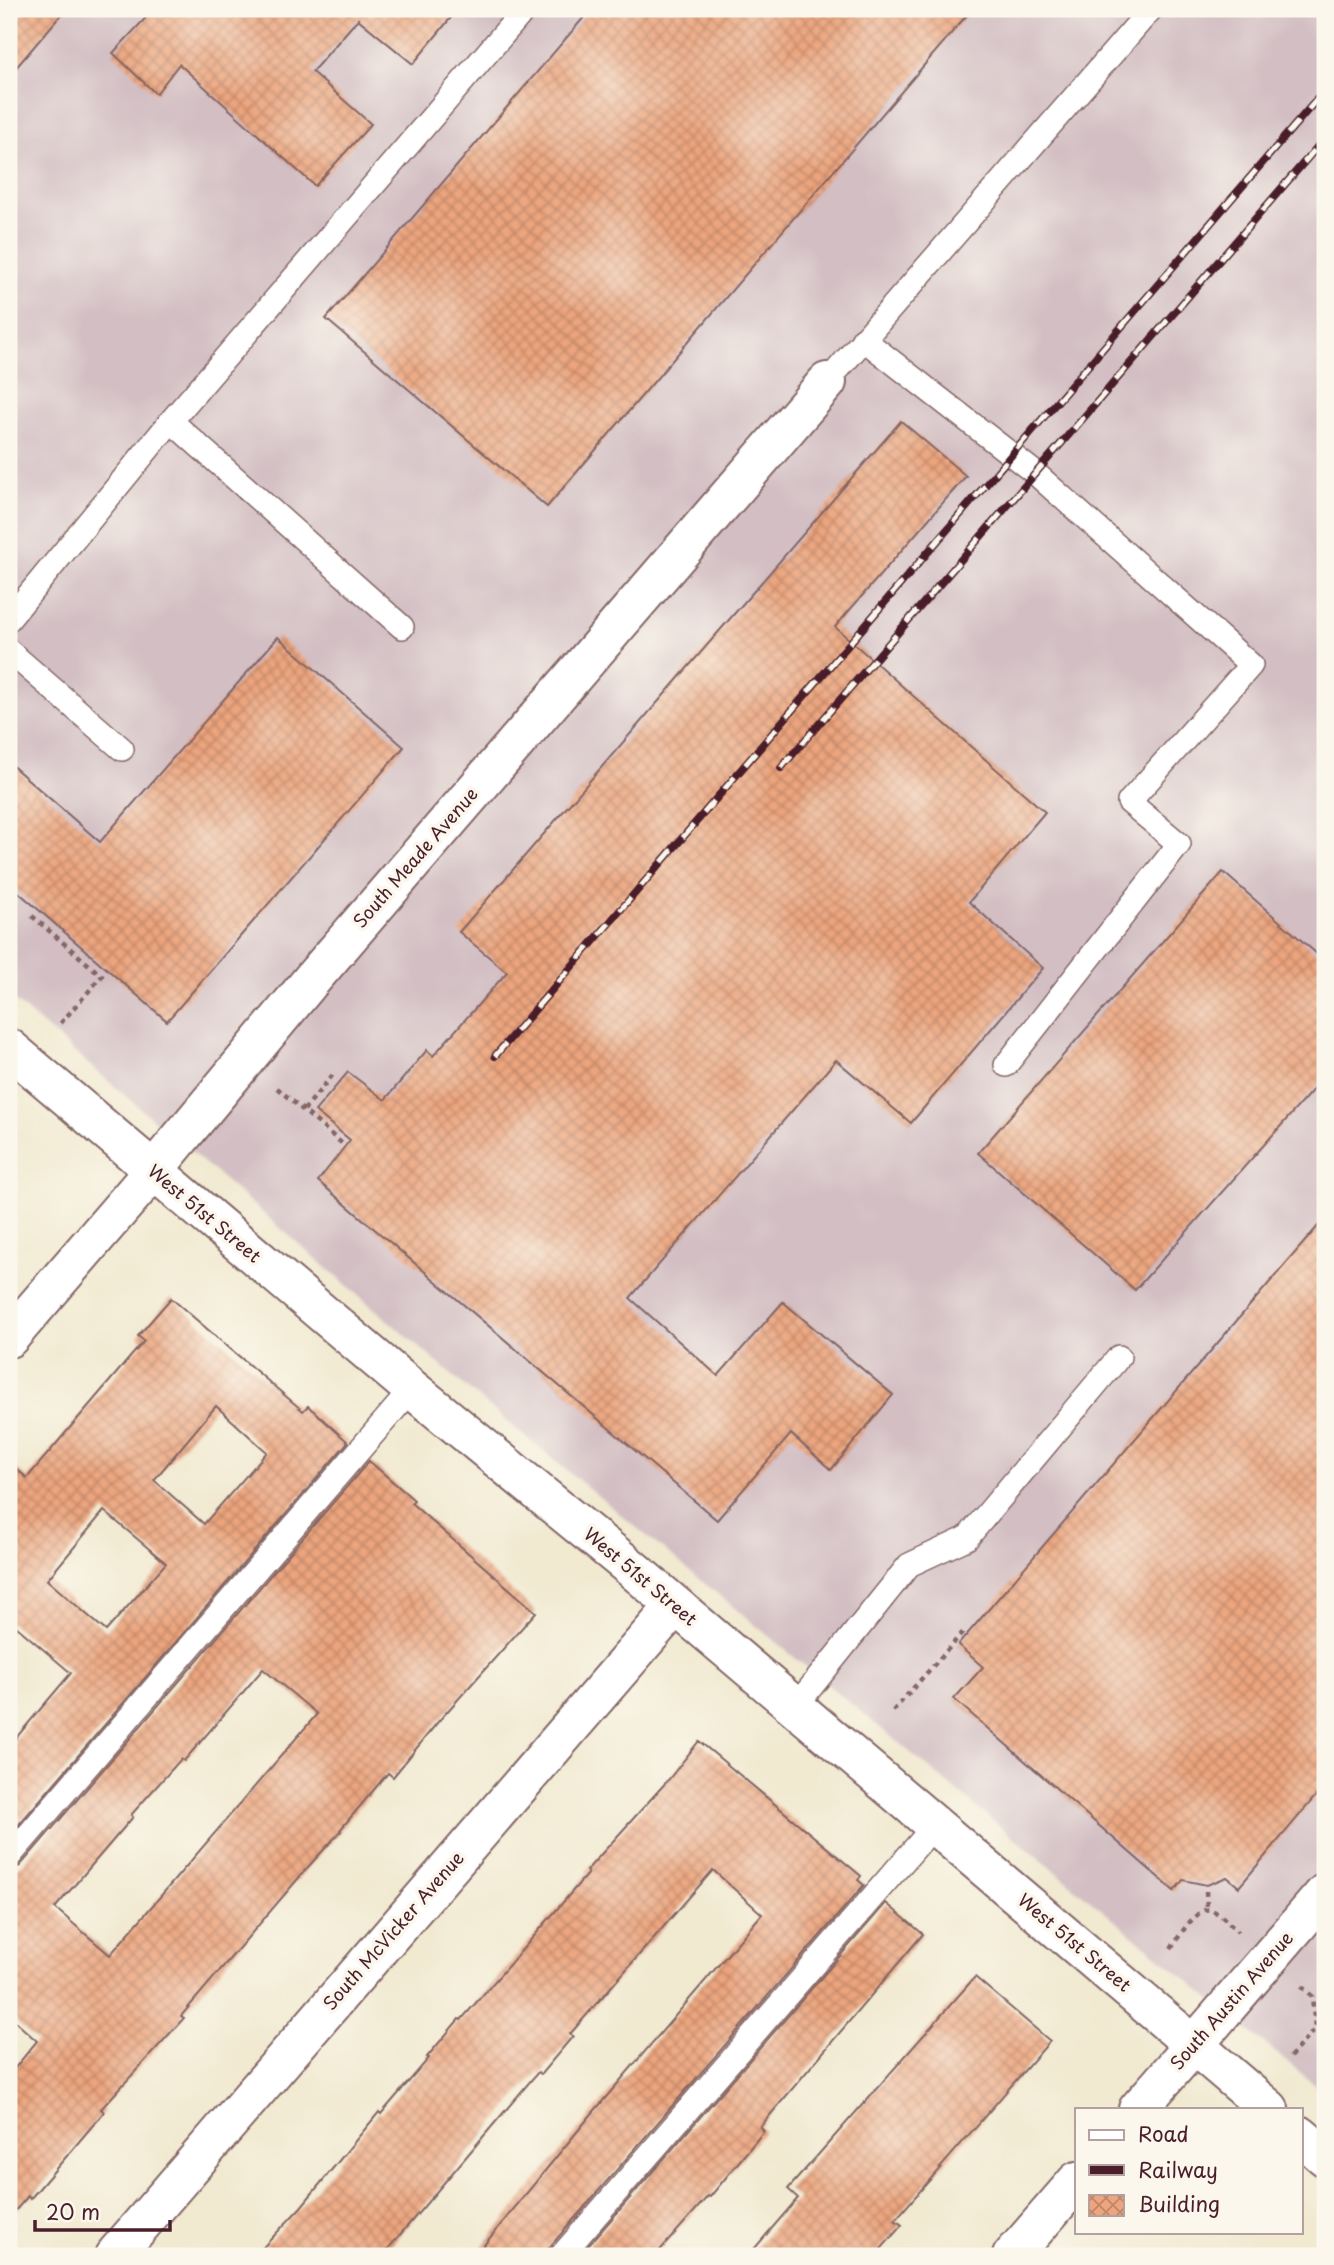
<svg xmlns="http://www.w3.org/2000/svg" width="1334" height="2265" viewBox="0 0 1334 2265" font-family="'Playpen Sans',sans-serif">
<defs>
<pattern id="building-cross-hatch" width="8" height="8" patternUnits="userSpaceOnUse" patternTransform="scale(1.75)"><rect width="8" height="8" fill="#eca57e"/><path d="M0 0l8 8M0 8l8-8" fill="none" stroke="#c18667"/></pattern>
</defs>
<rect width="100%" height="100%" fill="#fbf7ec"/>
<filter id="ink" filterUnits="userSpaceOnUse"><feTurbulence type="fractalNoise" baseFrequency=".0143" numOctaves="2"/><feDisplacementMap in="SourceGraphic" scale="14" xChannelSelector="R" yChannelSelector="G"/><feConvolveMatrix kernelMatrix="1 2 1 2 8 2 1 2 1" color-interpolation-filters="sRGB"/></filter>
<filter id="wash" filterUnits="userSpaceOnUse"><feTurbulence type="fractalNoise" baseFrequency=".00686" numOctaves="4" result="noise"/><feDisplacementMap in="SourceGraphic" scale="28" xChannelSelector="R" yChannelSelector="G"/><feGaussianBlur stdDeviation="1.57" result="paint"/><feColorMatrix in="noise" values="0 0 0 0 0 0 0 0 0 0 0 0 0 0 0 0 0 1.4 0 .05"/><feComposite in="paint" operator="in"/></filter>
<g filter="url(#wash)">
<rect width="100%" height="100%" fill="#f1e9d0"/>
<path fill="#d2bec3" d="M9,9h1316v2084l-845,-694 -471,-403z"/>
<g id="blocks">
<g fill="url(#building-cross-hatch)" fill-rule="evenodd">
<path d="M9,9h57l-57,67z"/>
<path d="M154,9h304l-45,55 -55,-45 -46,53 59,52 -56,62 -136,-122 -23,30 -43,-41z"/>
<path d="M591,9h381l-425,498 -221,-188z"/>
<path d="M901,421l65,55 -131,151 210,185 -76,90 74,66 -132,155 -75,-63 -206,238 88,78 65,-74 110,93 -62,75 -40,-36 -74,86 -399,-339 32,-41 -35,-29 33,-39 37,28 42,-50 6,6 74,-84 -48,-40z"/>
<path d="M278,637l126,110 -237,274 -158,-137v-121l91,79z"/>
<path d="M1223,872l102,89v115l-190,214 -157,-137z"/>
<path d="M1325,1218v567l-86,102 -12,-10 -20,8 -24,-5 -9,11 -220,-192 29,-32 -25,-22z"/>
<path d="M171,1298l132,113 5,-5 40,36 -339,394v-90l62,-73 -60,-51 -2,3v-163l18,16 117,-137 -6,-5zM216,1406l51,46 -63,72 -50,-44zM104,1511l62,52 -60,68 -59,-51z"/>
<path d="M369,1461l45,39 -3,3 125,109 -99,111 -44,54 -5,-4 -48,57 1,1 -33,36 -127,149 3,2 -83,91 3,3 -38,45 -36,42 -2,-3 -19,22v-143l28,-34 -28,-25v-145l11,-5zM263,1669l54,45 -207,241 -55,-47 78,-91 -2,-2 50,-56 3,2z"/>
<path d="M699,1741l162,135 -3,4 6,5 -322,371h-67l115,-140 172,-202 -49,-44 -143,164 3,2 -32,38 -3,-2 -156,184h-127l46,-49 78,-95 2,2 48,-56 -2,-1 32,-38 2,1 80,-92 47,-55 -2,-2 83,-92z"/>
<path d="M886,1903l37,31 -163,193 4,4 -54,66 -2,-1 -53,60h-69l-4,-3z"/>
<path d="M975,1977l75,64 -155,179 7,5 -27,31h-127l50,-58 -10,-9z"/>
</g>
</g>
</g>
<g filter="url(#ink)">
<use href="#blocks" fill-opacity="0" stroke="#846665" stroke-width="2"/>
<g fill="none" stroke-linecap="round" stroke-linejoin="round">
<defs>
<g id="lane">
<path d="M863,339l172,134 216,192 -122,137 50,42 -173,221"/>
<path d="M827,382l324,-373"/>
<path d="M171,421l231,206"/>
<path d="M9,619l162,-198 354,-412"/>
<path d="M9,651l113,98"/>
<path d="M795,1707l114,-142 58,-27 152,-181"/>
<path d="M9,1857l403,-468"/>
<path d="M561,2256l374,-431"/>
</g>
<g id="street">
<path d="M9,1048l403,341 218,178 564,478 131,-152"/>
<path d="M9,1338l144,-167 161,-194 513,-595"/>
<path d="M114,2256l561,-650"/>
</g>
<g id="secondary">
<path d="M1138,2109l56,-64 75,64"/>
<path d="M1301,2136l24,21"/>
<path d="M1012,2256l65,-75"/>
</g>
</defs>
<use href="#lane" stroke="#846665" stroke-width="26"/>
<use href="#street" stroke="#846665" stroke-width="42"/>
<use href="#secondary" stroke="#846665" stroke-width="42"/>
<g stroke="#846665" stroke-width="4.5" stroke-dasharray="5 5" stroke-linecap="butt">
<path d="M32,916l70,60 -42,48"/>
<path d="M277,1088l68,58"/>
<path d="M304,1110l31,-38"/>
<path d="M893,1711l72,-81"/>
<path d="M1206,1891l1,18"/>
<path d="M1171,1948c7,-10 27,-43 40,-38 9,3 20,15 27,22"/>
<path d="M1314,2014l11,-1"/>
<path d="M1290,2057l25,-28 -3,-33 -11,-10"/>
</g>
<use href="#lane" stroke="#fff" stroke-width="23"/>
<use href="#street" stroke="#fff" stroke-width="38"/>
<use href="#secondary" stroke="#fff" stroke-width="38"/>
<defs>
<g id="rail">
<path d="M781,768l544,-630"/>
<path d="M495,1056l830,-966"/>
</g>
</defs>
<use href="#rail" stroke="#4a1f2b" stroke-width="8"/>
<use href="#rail" stroke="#fbf7ec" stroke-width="5" stroke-dasharray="16" stroke-linecap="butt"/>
</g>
</g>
<g text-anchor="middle" stroke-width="7" stroke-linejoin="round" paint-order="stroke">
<g font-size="18" fill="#4a1f2b" stroke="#fbf7ec">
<text transform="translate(416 858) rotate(-49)" y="6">South Meade Avenue</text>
<text transform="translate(204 1214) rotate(40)" y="6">West 51st Street</text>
<text transform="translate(640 1577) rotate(40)" y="6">West 51st Street</text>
<text transform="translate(394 1931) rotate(-49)" y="6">South McVicker Avenue</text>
<text transform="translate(1074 1943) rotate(40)" y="6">West 51st Street</text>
<text transform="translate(1232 2001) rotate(-49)" y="6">South Austin Avenue</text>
</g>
</g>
<rect width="1334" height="2265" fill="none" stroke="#fbf7ec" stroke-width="35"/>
<rect x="1075" y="2108" width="228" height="126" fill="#fbf7ec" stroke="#b4a19f" stroke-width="2"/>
<rect x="1089" y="2130" width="35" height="10" fill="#ffffff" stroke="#b4a19f" stroke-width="2"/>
<text x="1138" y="2142" font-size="21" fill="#4a1f2b">Road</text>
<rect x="1089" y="2165" width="35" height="10" fill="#4a1f2b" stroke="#b4a19f" stroke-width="2"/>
<text x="1138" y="2178" font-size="21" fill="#4a1f2b">Railway</text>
<rect x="1089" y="2195" width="35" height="21" fill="url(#building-cross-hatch)" stroke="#b4a19f" stroke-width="2"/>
<text x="1138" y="2212" font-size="21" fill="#4a1f2b">Building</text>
<path d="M35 2220v10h135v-10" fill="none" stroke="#4a1f2b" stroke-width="3.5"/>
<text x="46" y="2220" font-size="21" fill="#4a1f2b" stroke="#fbf7ec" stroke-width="5" paint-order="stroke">20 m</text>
</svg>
